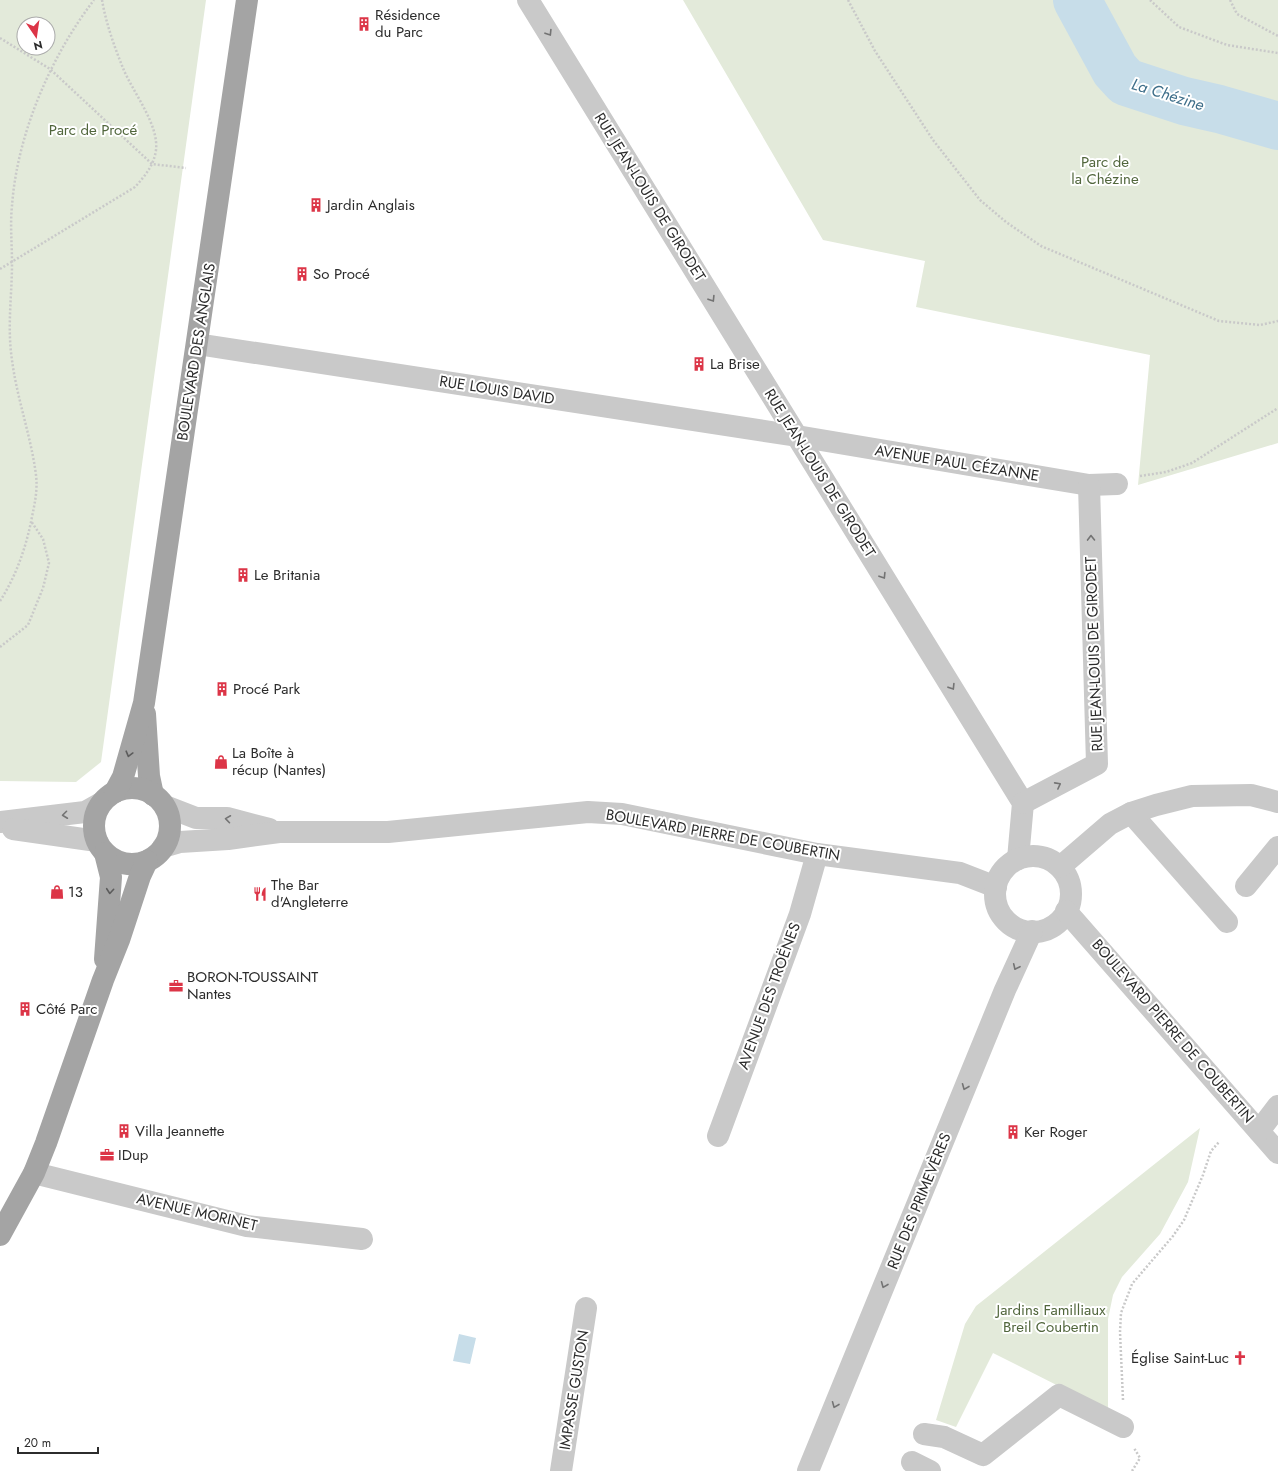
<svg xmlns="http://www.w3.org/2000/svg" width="1278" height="1471" viewBox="0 0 1278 1471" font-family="Jost,sans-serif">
<rect width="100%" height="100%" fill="#fff"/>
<g fill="#e3eada" fill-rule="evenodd">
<path d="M0,0h206l-105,762 -25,20 -76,-1zM24,24h24v24h-24z"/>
<path d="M683,0h595v443l-140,42 12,-130 -234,-48 9,-46 -102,-21z"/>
<path d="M1200,1128l-12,54 -28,52 -38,43 -9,18 -5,24v92l-115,-58 -37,74 -20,-7 29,-96 11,-18z"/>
</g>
<path fill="#c7dde9" d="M459,1334l17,4 -6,26 -17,-3z"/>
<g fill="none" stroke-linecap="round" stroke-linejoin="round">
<path stroke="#c7dde9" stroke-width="48" d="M1077,0l38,70 11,12 58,19 35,8 59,17"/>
<g stroke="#c9c9c9" stroke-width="2.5" stroke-dasharray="2 2" stroke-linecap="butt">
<path d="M848,0l27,51 58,89 47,60 26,22 35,24 178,75 41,4 18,-4"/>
<path d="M1150,0l29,27 48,18 51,8"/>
<path d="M1230,0l7,14 41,22"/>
<path d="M0,38l50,31 102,95 34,4"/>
<path d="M0,269l135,-82c10,-11 19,-22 21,-37 3,-26 -24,-59 -33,-82 -9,-22 -17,-45 -21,-68"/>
<path d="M1140,476l26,-4 26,-9 86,-55"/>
<path d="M0,601c16,-25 25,-51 31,-79 3,-16 7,-30 5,-47 -5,-39 -19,-76 -24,-115 -5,-33 0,-65 0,-97 0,-20 -2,-38 0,-57 5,-72 39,-150 82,-206"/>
<path d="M0,647l28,-22 15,-37 6,-25 -6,-24 -12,-18"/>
<path d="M1123,1400l-3,-68 1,-19 11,-29 41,-48 11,-16 19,-45 8,-24 8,-9"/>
<path d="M1132,1471l8,-13 -6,-10"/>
</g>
<g stroke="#c9c9c9" stroke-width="22">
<path d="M528,0l495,803 -5,56"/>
<path d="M197,344l600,92 292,49 28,-1"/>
<path d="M1023,803l74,-39 -8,-279"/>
<path d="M165,806l31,12h31l42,11"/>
<path d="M1131,813l96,109"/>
<path d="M0,822l85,-10 16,-9"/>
<path d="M13,829l84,12"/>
<path d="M163,847l17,-5 48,-3 51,-7h109l200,-20 34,2 195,40 143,19 36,14"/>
<circle cx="1033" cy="894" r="38"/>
<path d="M1060,867l50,-43 21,-11 25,-8 36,-9 59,-1 27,7"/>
<path d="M1246,886l32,-39"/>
<path d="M1066,911l212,242"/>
<path d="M1259,1131l19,-25"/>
<path d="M718,1136l82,-222 17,-60"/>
<path d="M34,1173l213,53 115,13"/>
<path d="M924,1434l20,3 39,18 76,-60 64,32"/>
<path d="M912,1462l18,9"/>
<path d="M561,1471l25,-163"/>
<path d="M808,1471l197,-481 27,-59"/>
</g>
<g stroke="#a4a4a4" stroke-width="22">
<path d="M145,714l4,62 4,19"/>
<circle cx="132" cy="826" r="38"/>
<path d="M115,792l8,-15 21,-74 103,-703"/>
<path d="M105,959l6,-82 -6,-24"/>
<path d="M0,1235l34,-62 12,-30 57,-163 16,-40 21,-64 7,-15"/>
</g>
</g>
<defs><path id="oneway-chevron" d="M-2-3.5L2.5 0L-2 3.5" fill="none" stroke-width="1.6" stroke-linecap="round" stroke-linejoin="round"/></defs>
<g stroke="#737373">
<use href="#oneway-chevron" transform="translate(549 33) rotate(58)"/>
<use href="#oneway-chevron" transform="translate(712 299) rotate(58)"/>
<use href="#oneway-chevron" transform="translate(1091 538) rotate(-91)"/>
<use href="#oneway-chevron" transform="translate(883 576) rotate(58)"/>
<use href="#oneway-chevron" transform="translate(952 687) rotate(58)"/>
<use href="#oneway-chevron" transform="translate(1058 785) rotate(-28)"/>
<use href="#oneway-chevron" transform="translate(65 815) rotate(173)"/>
<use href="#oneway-chevron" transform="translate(228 819) rotate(-172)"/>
<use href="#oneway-chevron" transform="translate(1016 967) rotate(115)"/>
<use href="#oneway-chevron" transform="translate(965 1087) rotate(112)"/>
<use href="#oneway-chevron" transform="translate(884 1285) rotate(112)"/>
<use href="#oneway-chevron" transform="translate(835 1405) rotate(112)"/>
</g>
<g stroke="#5c5c5c">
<use href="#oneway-chevron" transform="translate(129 754) rotate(105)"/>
<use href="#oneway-chevron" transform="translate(110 891) rotate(95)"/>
</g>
<defs>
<symbol id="building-bare" viewBox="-9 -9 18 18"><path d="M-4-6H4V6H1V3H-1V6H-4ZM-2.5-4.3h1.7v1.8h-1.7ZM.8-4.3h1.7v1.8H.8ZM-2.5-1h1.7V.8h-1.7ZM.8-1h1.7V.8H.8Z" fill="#dc3547" stroke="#fff" stroke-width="2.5" paint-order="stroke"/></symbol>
<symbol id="shop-bare" viewBox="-9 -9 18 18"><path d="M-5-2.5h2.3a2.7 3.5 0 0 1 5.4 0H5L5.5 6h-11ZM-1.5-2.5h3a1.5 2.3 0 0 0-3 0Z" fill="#dc3547" stroke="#fff" stroke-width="2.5" paint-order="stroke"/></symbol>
<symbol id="restaurant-bare" viewBox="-9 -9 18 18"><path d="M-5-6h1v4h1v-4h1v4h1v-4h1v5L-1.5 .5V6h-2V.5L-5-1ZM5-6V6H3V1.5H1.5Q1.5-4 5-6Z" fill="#dc3547" stroke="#fff" stroke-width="2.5" paint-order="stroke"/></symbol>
<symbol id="office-bare" viewBox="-9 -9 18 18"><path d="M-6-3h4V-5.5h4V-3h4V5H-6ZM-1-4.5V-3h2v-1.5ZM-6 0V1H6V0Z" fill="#dc3547" stroke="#fff" stroke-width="2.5" paint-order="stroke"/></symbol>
<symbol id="church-bare" viewBox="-9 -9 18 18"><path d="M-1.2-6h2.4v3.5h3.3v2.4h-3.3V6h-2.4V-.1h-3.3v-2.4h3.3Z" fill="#dc3547" stroke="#fff" stroke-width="2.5" paint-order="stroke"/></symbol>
</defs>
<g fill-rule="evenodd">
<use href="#building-bare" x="354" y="14" width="20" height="20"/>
<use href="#building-bare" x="306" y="195" width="20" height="20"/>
<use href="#building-bare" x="292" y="264" width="20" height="20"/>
<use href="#building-bare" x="689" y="354" width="20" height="20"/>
<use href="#building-bare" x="233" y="565" width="20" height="20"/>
<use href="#building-bare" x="212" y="679" width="20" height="20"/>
<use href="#shop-bare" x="211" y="752" width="20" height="20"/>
<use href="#shop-bare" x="47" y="882" width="20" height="20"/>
<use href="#restaurant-bare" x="250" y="884" width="20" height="20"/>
<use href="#office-bare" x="166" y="976" width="20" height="20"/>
<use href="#building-bare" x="15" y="999" width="20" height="20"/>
<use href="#building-bare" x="114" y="1121" width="20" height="20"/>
<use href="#building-bare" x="1003" y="1122" width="20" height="20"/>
<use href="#office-bare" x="97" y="1145" width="20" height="20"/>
<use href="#church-bare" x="1230" y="1348" width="20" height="20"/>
</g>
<g text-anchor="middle" stroke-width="4" stroke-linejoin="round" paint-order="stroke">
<g font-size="15" fill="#2c2c2c" stroke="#fff" text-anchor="start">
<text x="375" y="20">Résidence<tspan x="375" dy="17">du Parc</tspan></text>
<text x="327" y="210">Jardin Anglais</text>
<text x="313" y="279">So Procé</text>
<text x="710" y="369">La Brise</text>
<text x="254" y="580">Le Britania</text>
<text x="233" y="694">Procé Park</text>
<text x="232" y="758">La Boîte à<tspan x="232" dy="17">récup (Nantes)</tspan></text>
<text x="271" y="890">The Bar<tspan x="271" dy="17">d'Angleterre</tspan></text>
<text x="68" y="897">13</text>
<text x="187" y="982">BORON-TOUSSAINT<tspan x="187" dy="17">Nantes</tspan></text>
<text x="36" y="1014">Côté Parc</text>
<text x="135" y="1136">Villa Jeannette</text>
<text x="1024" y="1137">Ker Roger</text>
<text x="118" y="1160">IDup</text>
<text x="1229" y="1363" text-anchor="end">Église Saint-Luc</text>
</g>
<g font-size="15" fill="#51663c" stroke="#fff">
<text x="93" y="135">Parc de Procé</text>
<text x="1105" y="167">Parc de<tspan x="1105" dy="17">la Chézine</tspan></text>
<text x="1051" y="1315">Jardins Familliaux<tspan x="1051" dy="17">Breil Coubertin</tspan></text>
</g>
<g font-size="15" fill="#2c2c2c" stroke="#fff">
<text transform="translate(650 197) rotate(58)" y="5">RUE JEAN-LOUIS DE GIRODET</text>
<text transform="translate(196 352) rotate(-81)" y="5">BOULEVARD DES ANGLAIS</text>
<text transform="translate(497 390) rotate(9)" y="5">RUE LOUIS DAVID</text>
<text transform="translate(957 463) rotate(9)" y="5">AVENUE PAUL CÉZANNE</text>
<text transform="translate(820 473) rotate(58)" y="5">RUE JEAN-LOUIS DE GIRODET</text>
<text transform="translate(1094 654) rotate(-92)" y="5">RUE JEAN-LOUIS DE GIRODET</text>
<text transform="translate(723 835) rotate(10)" y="5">BOULEVARD PIERRE DE COUBERTIN</text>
<text transform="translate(769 996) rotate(-70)" y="5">AVENUE DES TROËNES</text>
<text transform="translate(1173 1031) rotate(49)" y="5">BOULEVARD PIERRE DE COUBERTIN</text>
<text transform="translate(919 1201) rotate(-68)" y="5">RUE DES PRIMEVÈRES</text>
<text transform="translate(197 1212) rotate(13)" y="5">AVENUE MORINET</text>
<text transform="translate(574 1390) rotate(-81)" y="5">IMPASSE GUSTON</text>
</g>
<g font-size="16" font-style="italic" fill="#3f6f8a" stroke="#fff">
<text transform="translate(1168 94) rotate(17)" y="6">La Chézine</text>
</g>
</g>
<g transform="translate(36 36) rotate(167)"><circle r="19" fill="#ffffff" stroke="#ababab"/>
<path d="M0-3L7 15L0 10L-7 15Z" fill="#dc3547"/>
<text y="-6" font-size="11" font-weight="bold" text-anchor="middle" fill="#2c2c2c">N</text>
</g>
<path d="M18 1447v6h80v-6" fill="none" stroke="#2c2c2c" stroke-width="2"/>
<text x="24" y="1447" font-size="12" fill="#2c2c2c" stroke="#ffffff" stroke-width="3" paint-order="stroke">20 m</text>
</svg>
